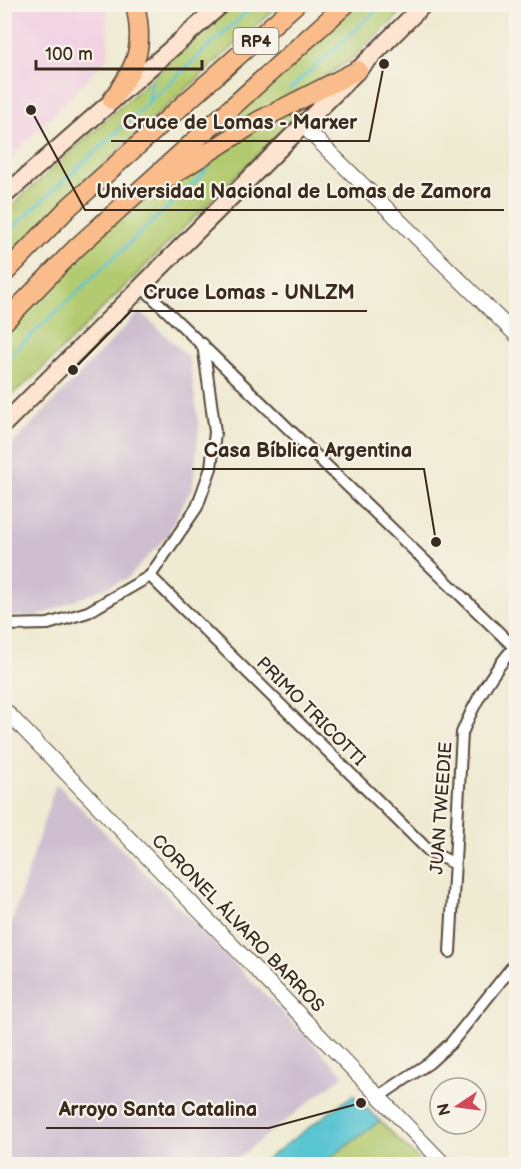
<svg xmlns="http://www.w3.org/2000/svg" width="521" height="1169" viewBox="0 0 521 1169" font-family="'Balsamiq Sans',sans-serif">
<rect width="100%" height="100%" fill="#f7f3e8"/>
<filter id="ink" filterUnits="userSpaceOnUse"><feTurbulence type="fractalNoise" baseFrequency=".0167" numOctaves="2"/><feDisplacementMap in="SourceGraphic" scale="12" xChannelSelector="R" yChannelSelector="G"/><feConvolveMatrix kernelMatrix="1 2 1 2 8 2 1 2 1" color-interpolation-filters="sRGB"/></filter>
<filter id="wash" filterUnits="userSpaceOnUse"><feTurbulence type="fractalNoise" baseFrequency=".008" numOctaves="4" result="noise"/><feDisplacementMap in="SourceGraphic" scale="24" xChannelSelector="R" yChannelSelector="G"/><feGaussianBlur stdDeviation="1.35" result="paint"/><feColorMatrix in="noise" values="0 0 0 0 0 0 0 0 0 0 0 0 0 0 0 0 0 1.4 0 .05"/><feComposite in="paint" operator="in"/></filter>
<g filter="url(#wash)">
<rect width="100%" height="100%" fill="#efead2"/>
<path fill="#f1d0e2" d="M5,4l101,1 3,51 -104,108z"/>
<g fill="#cebed0">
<path d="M140,311l49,47 10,68 -6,60 -26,50 -39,42 -90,38h-33v-164z"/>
<path d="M56,783l288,292 -114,89h-225v-220z"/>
</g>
<g fill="#b3cb6f" stroke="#777a46" stroke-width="1.5">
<path d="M232,5h47l-193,175 -81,80v-48z"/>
<path d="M356,5h54l-61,56 -53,34 -90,48 1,-5z"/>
<path d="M300,107l-3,8 -260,259 -32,26v-70l114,-112 123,-83z"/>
<path d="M380,1121l43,43h-101z"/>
</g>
<path fill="#59c5d2" stroke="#4a7878" stroke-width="1.5" d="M353,1095l27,26 -58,43h-62z"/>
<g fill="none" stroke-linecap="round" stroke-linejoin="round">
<g stroke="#59c5d2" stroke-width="3">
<path d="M290,89l94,-85"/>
<path d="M148,103l4,-22"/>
<path d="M4,236l251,-232"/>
<path d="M4,361l197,-185 13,-18"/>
<path d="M359,1104l8,-7"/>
</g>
</g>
</g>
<g filter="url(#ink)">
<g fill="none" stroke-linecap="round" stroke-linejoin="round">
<defs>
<g id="minor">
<path d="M141,286l375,363"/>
<path d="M150,576l279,275 24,12"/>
<path d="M4,625l44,-1 40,-12 62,-36 47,-69 14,-39 4,-36 -12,-88"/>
<path d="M450,952l12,-219c13,-32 31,-62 54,-88"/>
<path d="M378,1097l51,-34 22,-20 65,-81"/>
</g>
<g id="tertiary">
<path d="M302,125l214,210"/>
<path d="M4,709l440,455"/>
</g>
<g id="secondary">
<path d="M4,196l218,-192"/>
<path d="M4,424l420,-420"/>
</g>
<g id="primary">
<path d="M112,100c25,-36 33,-51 23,-96"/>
<path d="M160,183l98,-62 100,-51"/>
<path d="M4,274l66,-68 226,-202"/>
<path d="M4,322l72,-74 270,-244"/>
</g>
</defs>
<use href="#minor" stroke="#564739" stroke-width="14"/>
<use href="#tertiary" stroke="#564739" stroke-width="16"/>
<use href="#secondary" stroke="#564739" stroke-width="20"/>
<use href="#primary" stroke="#564739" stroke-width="21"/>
<use href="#minor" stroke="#fff" stroke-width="10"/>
<use href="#tertiary" stroke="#fff" stroke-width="14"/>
<use href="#secondary" stroke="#fde4d0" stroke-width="16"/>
<use href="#primary" stroke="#f9bc8a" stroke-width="18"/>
</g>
</g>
<g text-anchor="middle" stroke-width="4.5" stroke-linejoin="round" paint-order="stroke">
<rect fill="#f7f3e8" stroke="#73665b" stroke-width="1.5" x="233.5" y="28" width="45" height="26" rx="4.5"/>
<g font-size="16" font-weight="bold" fill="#3b2a1e">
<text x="256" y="47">RP4</text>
</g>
<g font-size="18" fill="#3b2a1e" stroke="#f7f3e8">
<text transform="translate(311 711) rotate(45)" y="6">PRIMO TRICOTTI</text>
<text transform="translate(441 808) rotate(-86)" y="6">JUAN TWEEDIE</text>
<text transform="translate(238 923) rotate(46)" y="6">CORONEL ÁLVARO BARROS</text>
</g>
</g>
<path fill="none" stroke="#3b2a1e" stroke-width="2" d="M384 64L369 141H111M31 110L85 210H504M73 370L131 311H367M436 542L424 469H192M361 1103L269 1128H46"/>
<g fill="#3b2a1e" stroke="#f7f3e8" stroke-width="2">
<circle cx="384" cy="64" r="6"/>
<circle cx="31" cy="110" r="6"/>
<circle cx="73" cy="370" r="6"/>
<circle cx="436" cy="542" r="6"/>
<circle cx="361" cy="1103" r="6"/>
</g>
<g font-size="20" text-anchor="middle" font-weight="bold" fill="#3b2a1e" stroke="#f7f3e8" stroke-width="4.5" stroke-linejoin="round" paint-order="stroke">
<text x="240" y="129">Cruce de Lomas - Marxer</text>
<text x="294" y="198">Universidad Nacional de Lomas de Zamora</text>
<text x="249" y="299">Cruce Lomas - UNLZM</text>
<text x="308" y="457">Casa Bíblica Argentina</text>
<text x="158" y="1116">Arroyo Santa Catalina</text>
</g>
<rect width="521" height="1169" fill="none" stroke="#f7f3e8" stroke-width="24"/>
<g transform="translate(458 1106) rotate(257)"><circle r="28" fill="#f7f3e8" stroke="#aca397" stroke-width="1.5"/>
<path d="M0-4.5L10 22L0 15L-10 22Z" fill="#d1495b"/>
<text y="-9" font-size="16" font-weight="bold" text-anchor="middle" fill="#3b2a1e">N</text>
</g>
<path d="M36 60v9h166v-9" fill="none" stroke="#3b2a1e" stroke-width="3"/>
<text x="45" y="60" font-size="18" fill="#3b2a1e" stroke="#f7f3e8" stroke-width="4.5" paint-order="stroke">100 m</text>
</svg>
